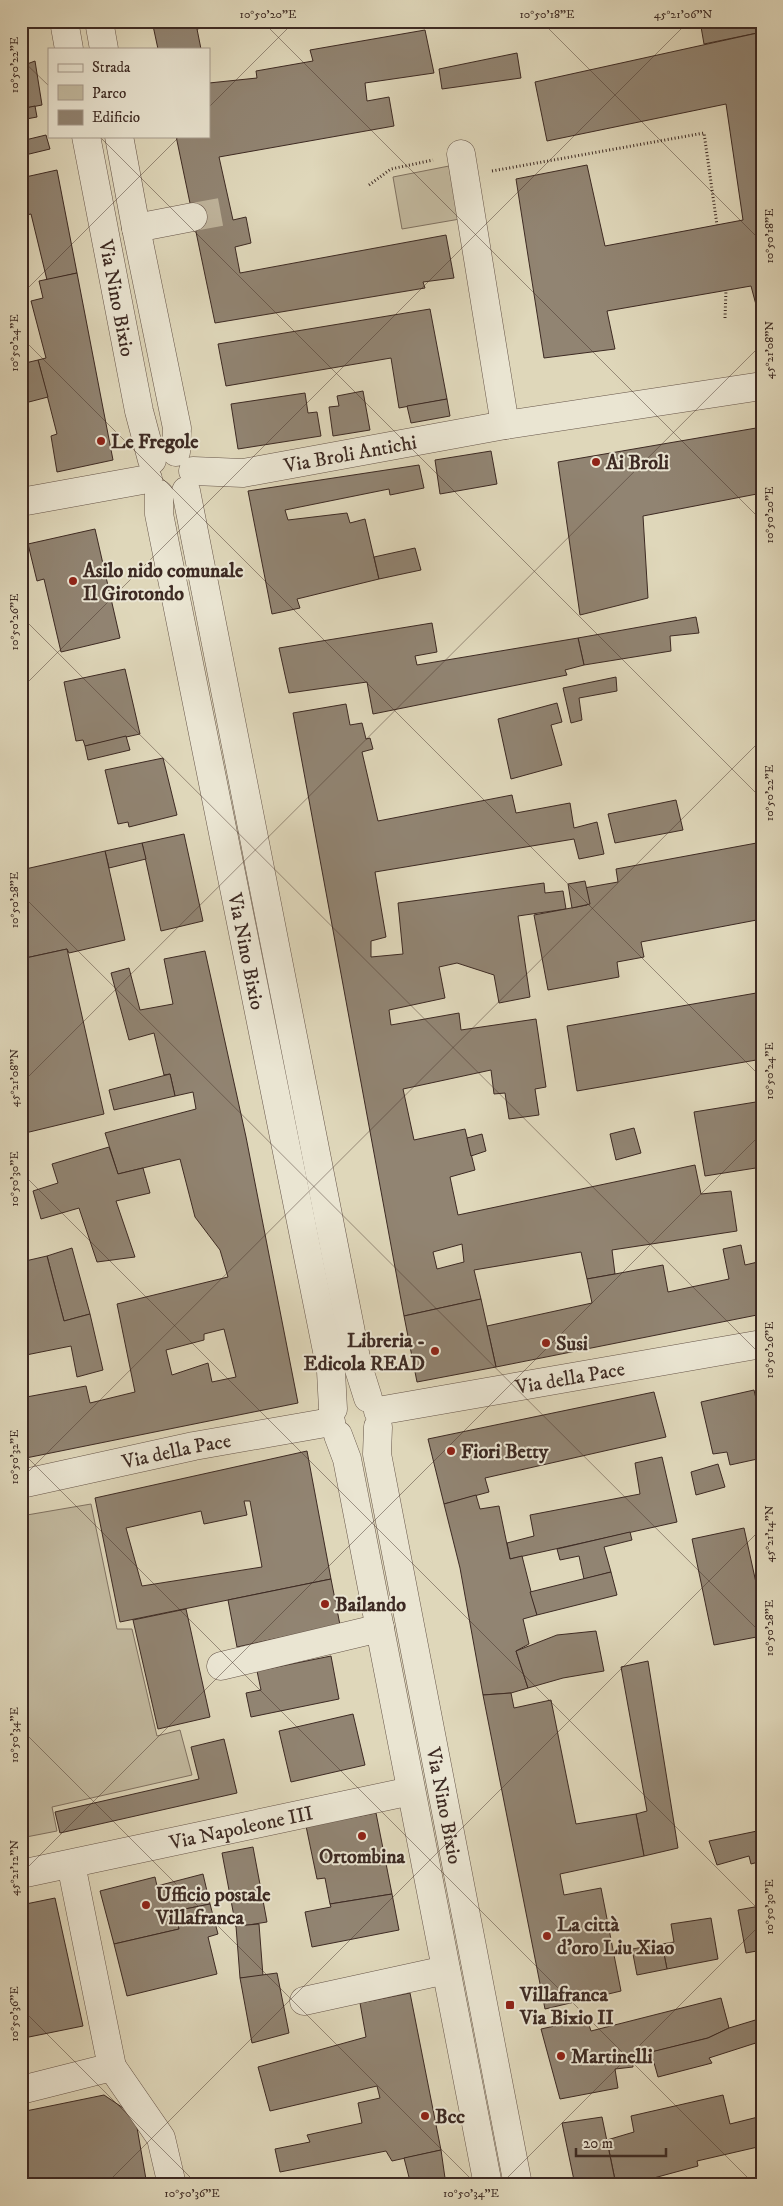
<svg xmlns="http://www.w3.org/2000/svg" width="783" height="2206" viewBox="0 0 783 2206" font-family="'IM FELL DW Pica',serif">
<rect width="100%" height="100%" fill="#dfd7ba"/>
<filter id="stains"><feTurbulence type="fractalNoise" baseFrequency=".004" numOctaves="4"/><feColorMatrix values="0 0 0 0 .2 0 0 0 0 .09 0 0 0 0 .02 0 0 0 .5 -.17"/></filter>
<radialGradient id="worn" r=".72"><stop offset=".6" stop-color="#630" stop-opacity="0"/><stop offset="1" stop-color="#630" stop-opacity=".3"/></radialGradient>
<g fill="#c3baa0" stroke="#807262">
<path d="M449,166l11,53 -58,10 -9,-52z"/>
<path d="M91,1504l26,125h15l25,107 23,-6 12,45 -140,32 5,24 -36,7v-322z"/>
</g>
<g fill="#918472" stroke="#3d2a23" fill-rule="evenodd">
<path d="M152,21h86l-41,8 4,20h-43z"/>
<path d="M700,21h62v11l-58,12z"/>
<path d="M21,25l6,39 8,-3 7,44 -21,4z"/>
<path d="M425,30l9,43 -69,10 2,18 22,-4 5,29 -175,31 14,63 13,-3 5,26 -16,4 5,26 206,-38 8,43 -31,4 2,6 -210,35 -39,-187h33v-53l48,-5 -1,-7 57,-10 -3,-11z"/>
<path d="M762,32v283l-3,1 -8,-30 -144,25 8,38 -71,9 -28,-179 71,-14 18,81 138,-26 -17,-116 -179,37 -12,-59z"/>
<path d="M517,53l4,25 -79,11 -3,-20z"/>
<path d="M35,106l2,11 -16,3v-11z"/>
<path d="M46,135l4,14 -29,7v-15z"/>
<path d="M57,170l20,103 -30,7 -16,-66 -10,2v-38z"/>
<path d="M77,273l36,187 -56,12 -6,-36 6,-2 -19,-74 8,-2 -15,-57 12,-3 -4,-17z"/>
<path d="M430,309l17,90 -48,9 -8,-50 -165,28 -8,-42z"/>
<path d="M38,360l10,37 -23,6 1,8 -5,2v-49z"/>
<path d="M363,391l7,39 -37,6 -4,-29 10,-1 -2,-10z"/>
<path d="M305,393l3,20 9,-1 4,24 -83,13 -7,-45z"/>
<path d="M447,399l3,17 -39,7 -4,-17z"/>
<path d="M762,427v66l-119,23 5,82 -68,17 -22,-153z"/>
<path d="M491,451l6,33 -57,10 -5,-34z"/>
<path d="M419,465l5,23 -34,7 -1,-6 -104,21 3,10 59,-7 3,10 15,-4 14,60 -82,20 3,9 -28,6 -24,-123z"/>
<path d="M95,529l25,109 -59,14 -17,-73 -7,2 -9,-37z"/>
<path d="M415,548l6,22 -42,9 -5,-22z"/>
<path d="M696,617l3,16 -29,3 1,15 -87,14 -6,-27z"/>
<path d="M432,623l5,29 -22,4 2,9 161,-27 6,27 -19,5 2,5 -194,39 -6,-32 -78,11 -10,-45z"/>
<path d="M125,669l15,65 -55,12 -2,-6 -7,1 -12,-59z"/>
<path d="M616,677l1,14 -38,7 3,22 -11,3 -8,-35z"/>
<path d="M557,703l5,19 -11,3 11,40 -51,14 -13,-60z"/>
<path d="M346,704l4,21 12,-2 4,16 4,-1 3,11 -11,3 16,69 134,-26 4,18 54,-10 4,25 23,-6 7,32 -25,5 -5,-20 -199,33 11,65 -15,4v16l32,-3 -5,-51 146,-20 1,10 18,-2 3,18 -48,7 12,81 -31,6 -5,-28 -37,-12 -18,4 6,31 -56,12 2,15 68,-12 2,17 75,-11 10,68 -11,2 4,26 -30,4 -4,-26 -11,1 -3,-24 -88,19 11,51 51,-11 10,41 -25,7 8,38 237,-50 6,29 30,-3 6,40 -125,19 3,24 -28,5 -6,-27 -107,18 7,29 -77,17 -111,-603zM462,1244l2,18 -27,7 -4,-17z"/>
<path d="M126,736l4,14 -42,10 -3,-14z"/>
<path d="M163,758l14,57 -48,12 -1,-5 -10,2 -13,-54z"/>
<path d="M676,800l7,30 -68,13 -7,-29z"/>
<path d="M184,834l19,87 -42,10 -19,-88z"/>
<path d="M762,842v77l-121,23 3,15 -27,5 2,15 -71,13 -14,-75 53,-10 -3,-17 34,-6 -2,-13z"/>
<path d="M142,843l4,16 -37,9 -4,-17z"/>
<path d="M105,851l20,89 -56,13 -2,-4 -46,10v-89z"/>
<path d="M585,881l5,23 -18,4 -4,-24z"/>
<path d="M67,949l37,165 -83,20v-175z"/>
<path d="M205,951l41,186 52,266 -277,56v-61l65,-12 4,17 45,-11 -18,-88 111,-27 -8,-27 -25,-33 -15,-58 -62,15 -13,-41 91,-24 -3,-17 -18,4 -5,-22 -6,1 -10,-42 -25,7 -18,-67 18,-5 11,42 33,-6 -9,-45zM224,1329l12,48 -24,5 -4,-19 -36,12 -6,-25 38,-10v-6z"/>
<path d="M762,992v67l-185,32 -10,-65z"/>
<path d="M170,1074l5,22 -61,14 -5,-20z"/>
<path d="M762,1101v66l-57,9 -11,-64z"/>
<path d="M634,1128l7,25 -25,7 -6,-26z"/>
<path d="M482,1134l4,17 -15,5 -4,-18z"/>
<path d="M109,1147l9,27 25,-6 7,25 -34,8 19,56 -38,5 -18,-54 -38,11 -8,-28 25,-8 -6,-19z"/>
<path d="M741,1245l4,20 17,-4v53l-266,53 -9,-41 105,-23 -5,-24 28,-5 48,-9 5,27 61,-13 -6,-30z"/>
<path d="M72,1248l18,66 -26,7 -17,-65z"/>
<path d="M47,1256l17,65 26,-7 13,56 -26,7 -6,-31 -50,10v-94z"/>
<path d="M481,1299l15,68 -79,15 -13,-66z"/>
<path d="M754,1390l8,35v33l-32,7 -3,-13 -14,2 -12,-52z"/>
<path d="M654,1392l12,45 -181,41 4,14 -45,12 -16,-65z"/>
<path d="M307,1451l24,128 -211,43 -25,-124zM244,1501h6l12,66 -120,19 -16,-58 75,-17 3,13 43,-9z"/>
<path d="M662,1457l15,65 -167,37 -3,-16 27,-7 -4,-21 110,-21 -5,-31z"/>
<path d="M718,1464l7,23 -29,8 -5,-23z"/>
<path d="M476,1495l4,14 19,-3 11,53 12,-3 15,59 -14,4 6,25 -13,7 12,37 -17,5 -28,2 -23,-127 -16,-64z"/>
<path d="M744,1528l18,82v26l-48,9 -22,-106z"/>
<path d="M630,1532l2,8 -28,7 7,25 -27,7 -5,-23 -19,4 -3,-11z"/>
<path d="M611,1572l6,23 -80,20 -7,-23z"/>
<path d="M331,1579l9,46 -103,22 -9,-47z"/>
<path d="M186,1609l24,108 -52,12 -25,-109z"/>
<path d="M596,1631l8,40 -41,7 -35,10 -12,-37 41,-16z"/>
<path d="M331,1656l8,43 -88,18 -5,-24 15,-3 -4,-19z"/>
<path d="M648,1661l30,187 -34,8 -8,-42 11,-3 -26,-144z"/>
<path d="M511,1693l3,15 37,-8 25,124 60,-10 8,42 -84,18 4,21 37,-7 20,103 -76,18 -62,-314z"/>
<path d="M353,1714l12,51 -74,17 -12,-51z"/>
<path d="M224,1739l13,54 -177,40 -5,-21 144,-33 -8,-32z"/>
<path d="M376,1813l16,81 -62,10 -5,-26 -8,1 -11,-53z"/>
<path d="M762,1830v31l-11,3 -2,-8 -32,9 -8,-24z"/>
<path d="M253,1847l14,75 -31,5 -14,-74z"/>
<path d="M203,1874l7,30 -35,7 4,18 -65,15 -14,-53 55,-14 2,9z"/>
<path d="M392,1894l7,36 -87,17 -7,-35 26,-5 -1,-3z"/>
<path d="M55,1898l28,128 -59,12 -3,-12v-121z"/>
<path d="M210,1904l8,30 -10,3 9,37 -90,22 -13,-52 65,-15 -4,-18z"/>
<path d="M760,1906l2,44 -16,3 -8,-43z"/>
<path d="M711,1918l7,41 -51,10 -5,-25 12,-2 -3,-18z"/>
<path d="M259,1924l4,52 -23,2 -4,-52z"/>
<path d="M662,1944l5,25 -30,6 -5,-26z"/>
<path d="M277,1973l12,60 -37,10 -12,-65z"/>
<path d="M410,1993l31,157 -49,11 -6,-10 -106,21 -5,-23 35,-7 -3,-7 55,-12 -4,-20 22,-5 -3,-12 -107,25 -12,-44 108,-30 -6,-34z"/>
<path d="M721,1998l8,30 -21,10 -76,19 1,10 -18,2 3,19 -58,11 -19,-70 46,-10 4,12z"/>
<path d="M762,2018v23l-53,17 3,5 -54,14 -7,-25 57,-14 21,-10z"/>
<path d="M104,2095l31,21 12,69h-126v-73z"/>
<path d="M723,2095l7,29 32,-8v30l-65,15 1,5 -70,19h-12l-9,-45 27,-8 -3,-16z"/>
<path d="M602,2117l14,68h-41l-13,-62z"/>
<path d="M441,2150l5,35h-35l-7,-27z"/>
</g>
<g fill="none" stroke-linecap="round" stroke-linejoin="round">
<path stroke="#bfb49c" stroke-width="28" stroke-dasharray="28 14" stroke-linecap="butt" d="M193,217l38,-7"/>
<defs>
<g id="minor">
<path d="M64,21l5,28"/>
<path d="M99,21l5,28"/>
<path id="s1" d="M86,136l53,275 13,49"/>
<path d="M119,136l17,92 41,200 -1,24"/>
<path d="M461,154l44,271"/>
<path d="M136,228l57,-11"/>
<path id="s2" d="M193,471l50,2 262,-48 257,-39"/>
<path d="M186,491l171,872 11,35"/>
<path id="s3" d="M159,494v20l172,857 2,38"/>
<path d="M21,502l127,-23"/>
<path id="s4" d="M378,1411l384,-67"/>
<path id="s5" d="M378,1427l-1,27 141,731"/>
<path d="M338,1435l9,24 141,726"/>
<path id="s6" d="M21,1484l173,-38 137,-24"/>
<path d="M221,1666l159,-38"/>
<path id="s7" d="M21,1874l390,-83"/>
<path d="M304,2001l142,-31"/>
<path d="M112,2067l49,71 11,47"/>
<path d="M21,2090l91,-23 -41,-203"/>
</g>
</defs>
<use href="#minor" stroke="#665549" stroke-width="29"/>
<g stroke="#3d2a23" stroke-width="3" stroke-dasharray="1 2.5" stroke-linecap="butt">
<path d="M492,171l212,-38 13,92"/>
<path d="M369,185l22,-16 42,-9"/>
<path d="M725,318l1,-28"/>
</g>
<use href="#minor" stroke="#eae5d2" stroke-width="28"/>
</g>
<path fill="none" stroke="#3d2a23" stroke-width="1" stroke-opacity="0.45" d="M262,21l500,500M541,21l221,221M21,59l28,27M209,107l86,-86M99,136l663,663M21,295l159,-159M21,337l741,741M21,616l741,740M21,689l668,-668M21,894l741,740M21,1084l741,-740M21,1172l741,741M21,1451l734,734M21,1479l741,-740M21,1729l456,456M21,1874l741,-741M21,2008l177,177M105,2185l657,-657M500,2185l262,-262"/>
<g fill="#8f2418" stroke="#eae5d2" stroke-width="2">
<circle cx="101" cy="441" r="5"/>
<circle cx="596" cy="462" r="5"/>
<circle cx="73" cy="581" r="5"/>
<circle cx="546" cy="1343" r="5"/>
<circle cx="435" cy="1351" r="5"/>
<circle cx="451" cy="1451" r="5"/>
<circle cx="325" cy="1604" r="5"/>
<circle cx="362" cy="1836" r="5"/>
<circle cx="146" cy="1905" r="5"/>
<circle cx="547" cy="1936" r="5"/>
<rect x="505" y="2000" width="10" height="10" rx="2.5"/>
<circle cx="561" cy="2056" r="5"/>
<circle cx="425" cy="2116" r="5"/>
</g>
<g text-anchor="middle" stroke-width="4" stroke-linejoin="round" paint-order="stroke">
<g font-size="20" fill="#3d2a23" stroke="#eae5d2">
<text dy="7" stroke="none"><textPath href="#s1" startOffset="165">Via Nino Bixio</textPath></text>
<text dy="7" stroke="none"><textPath href="#s2" startOffset="159">Via Broli Antichi</textPath></text>
<text dy="7" stroke="none"><textPath href="#s3" startOffset="466">Via Nino Bixio</textPath></text>
<text dy="7" stroke="none"><textPath href="#s4" startOffset="195">Via della Pace</textPath></text>
<text dy="7" stroke="none"><textPath href="#s6" startOffset="159">Via della Pace</textPath></text>
<text dy="7" stroke="none"><textPath href="#s5" startOffset="385">Via Nino Bixio</textPath></text>
<text dy="7" stroke="none"><textPath href="#s7" startOffset="225">Via Napoleone III</textPath></text>
</g>
<g font-size="20" font-weight="bold" fill="#3d2a23" stroke="#eae5d2" text-anchor="start">
<text x="111" y="448">Le Fregole</text>
<text x="606" y="469">Ai Broli</text>
<text x="83" y="577">Asilo nido comunale<tspan x="83" dy="23">Il Girotondo</tspan></text>
<text x="425" y="1347" text-anchor="end">Libreria -<tspan x="425" dy="23">Edicola READ</tspan></text>
<text x="556" y="1350">Susi</text>
<text x="461" y="1458">Fiori Betty</text>
<text x="335" y="1611">Bailando</text>
<text x="362" y="1863" text-anchor="middle">Ortombina</text>
<text x="156" y="1901">Ufficio postale<tspan x="156" dy="23">Villafranca</tspan></text>
<text x="557" y="1931">La città<tspan x="557" dy="23">d'oro Liu Xiao</tspan></text>
<text x="520" y="2001">Villafranca<tspan x="520" dy="23">Via Bixio II</tspan></text>
<text x="571" y="2063">Martinelli</text>
<text x="435" y="2123">Bcc</text>
</g>
</g>
<rect width="783" height="2206" fill="none" stroke="#dfd7ba" stroke-width="55"/>
<rect x="48" y="48" width="162" height="90" fill="#eae5d2" stroke="#a59a8c"/>
<rect x="58" y="64" width="25" height="8" fill="#eae5d2" stroke="#a59a8c"/>
<text x="92" y="72" font-size="15" fill="#3d2a23">Strada</text>
<rect x="58" y="85" width="25" height="15" fill="#c3baa0" stroke="#a59a8c"/>
<text x="92" y="98" font-size="15" fill="#3d2a23">Parco</text>
<rect x="58" y="110" width="25" height="15" fill="#918472" stroke="#a59a8c"/>
<text x="92" y="122" font-size="15" fill="#3d2a23">Edificio</text>
<path d="M576 2148v8h90v-8" fill="none" stroke="#3d2a23" stroke-width="2.5"/>
<text x="583" y="2148" font-size="15" fill="#3d2a23" stroke="#eae5d2" stroke-width="4" paint-order="stroke">20 m</text>
<rect x="28" y="28" width="728" height="2150" fill="none" stroke="#3d2a23" stroke-width="2"/>
<g font-size="12" text-anchor="middle" fill="#3d2a23">
<text x="268" y="18">10°50'20"E</text>
<text x="547" y="18">10°50'18"E</text>
<text x="683" y="18">45°21'06"N</text>
<text transform="translate(14 65) rotate(-90)" y="4">10°50'22"E</text>
<text transform="translate(769 236) rotate(-90)" y="4">10°50'18"E</text>
<text transform="translate(14 343) rotate(-90)" y="4">10°50'24"E</text>
<text transform="translate(769 350) rotate(-90)" y="4">45°21'08"N</text>
<text transform="translate(769 515) rotate(-90)" y="4">10°50'20"E</text>
<text transform="translate(14 622) rotate(-90)" y="4">10°50'26"E</text>
<text transform="translate(769 793) rotate(-90)" y="4">10°50'22"E</text>
<text transform="translate(14 900) rotate(-90)" y="4">10°50'28"E</text>
<text transform="translate(769 1071) rotate(-90)" y="4">10°50'24"E</text>
<text transform="translate(14 1078) rotate(-90)" y="4">45°21'08"N</text>
<text transform="translate(14 1179) rotate(-90)" y="4">10°50'30"E</text>
<text transform="translate(769 1350) rotate(-90)" y="4">10°50'26"E</text>
<text transform="translate(14 1457) rotate(-90)" y="4">10°50'32"E</text>
<text transform="translate(769 1534) rotate(-90)" y="4">45°21'14"N</text>
<text transform="translate(769 1628) rotate(-90)" y="4">10°50'28"E</text>
<text transform="translate(14 1735) rotate(-90)" y="4">10°50'34"E</text>
<text transform="translate(14 1868) rotate(-90)" y="4">45°21'12"N</text>
<text transform="translate(769 1907) rotate(-90)" y="4">10°50'30"E</text>
<text transform="translate(14 2014) rotate(-90)" y="4">10°50'36"E</text>
<text x="192" y="2197">10°50'36"E</text>
<text x="471" y="2197">10°50'34"E</text>
</g>
<rect width="100%" height="100%" filter="url(#stains)"/>
<rect width="100%" height="100%" fill="url(#worn)"/>
</svg>
